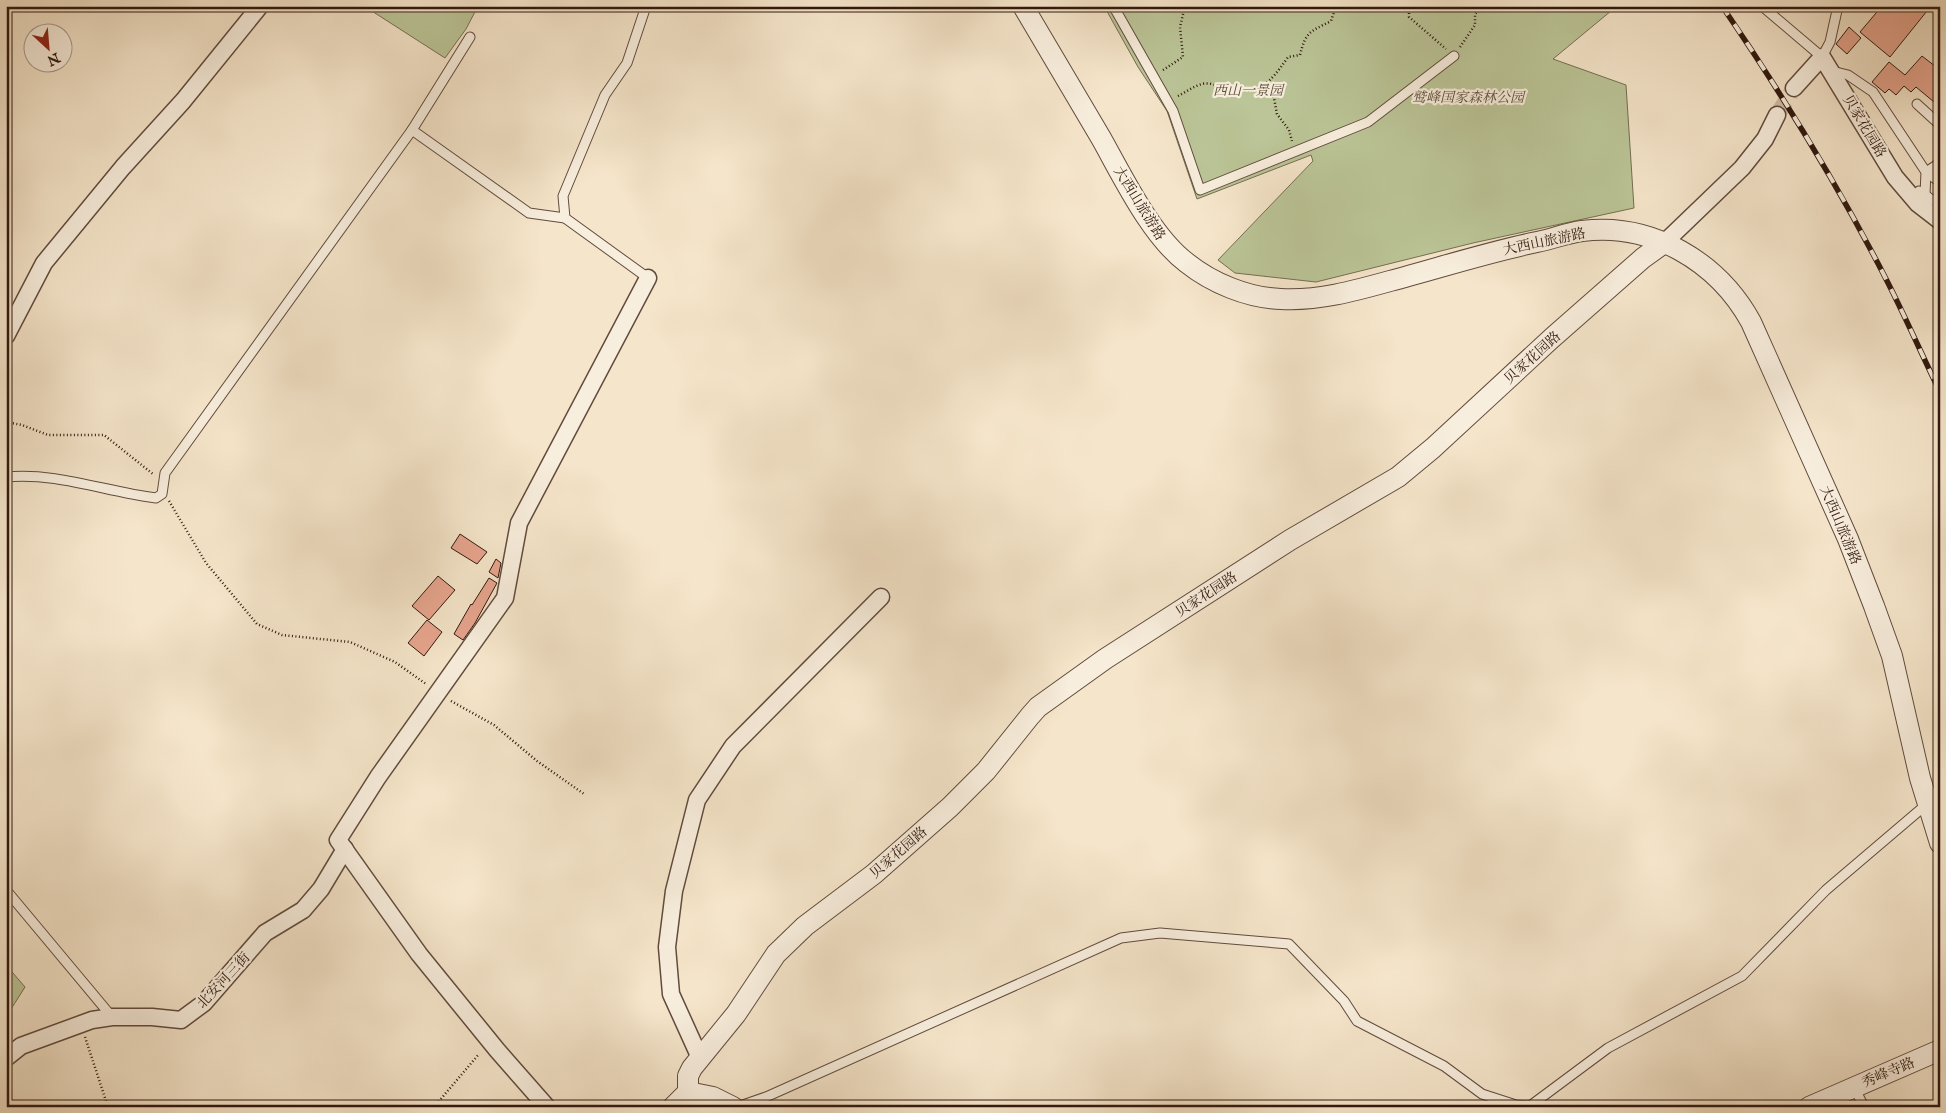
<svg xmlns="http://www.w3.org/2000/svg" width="1946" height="1113" viewBox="0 0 1946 1113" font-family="'IM FELL English','Noto Serif SC',serif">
<rect width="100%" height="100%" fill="#f5e5ca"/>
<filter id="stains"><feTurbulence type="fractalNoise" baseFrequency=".004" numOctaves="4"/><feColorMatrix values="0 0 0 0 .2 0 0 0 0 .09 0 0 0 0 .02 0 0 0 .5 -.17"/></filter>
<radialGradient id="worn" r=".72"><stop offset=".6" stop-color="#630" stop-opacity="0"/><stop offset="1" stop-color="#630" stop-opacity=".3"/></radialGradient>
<g fill="#bbc597" stroke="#766e53">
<path d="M364,6h114l-12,23 -21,29z"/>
<path d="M1104,6h513l-64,53 73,26 8,123 -161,35 -157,39 -81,-9 -17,-13 95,-99 -2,-6 -114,44 -30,-88 -29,-44z"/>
<path d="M6,965l19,22 -19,30z"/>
</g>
<g fill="#e7a58e" stroke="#30180f">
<path d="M1882,6h49l-41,51 -30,-25z"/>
<path d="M1849,27l12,11 -14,16 -11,-10z"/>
<path d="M1922,56l18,14v37l-24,-20 -5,5 -7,-6 -8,9 -7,-6 -4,4 -13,-11 17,-20 16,13z"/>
<path d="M460,534l27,18 -10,12 -26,-16z"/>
<path d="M496,559l5,4 -3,15 -9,-6z"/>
<path d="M438,576l17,14 -26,30 -17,-14z"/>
<path d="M489,578l8,5 -22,40 -12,17 -9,-6 17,-30 1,1z"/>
<path d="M427,620l15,12 -18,24 -16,-13z"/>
</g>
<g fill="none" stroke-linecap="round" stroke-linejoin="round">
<path stroke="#cebca5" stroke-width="16" stroke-dasharray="16 8" stroke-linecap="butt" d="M1777,115l17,-27"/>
<defs>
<g id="service">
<path d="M646,6l-19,57 -22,32 -42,101 2,22 83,60"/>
<path d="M1110,6l5,3 58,102 27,79 168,-68 86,-66"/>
<path d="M1762,6l60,51 8,-15 8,-36"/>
<path d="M470,37l-58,93 117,83 36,5"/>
<path d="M1832,71l16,4 25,17 53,80 -1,22"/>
<path d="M1917,104l23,21"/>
<path d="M1940,163l-14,9 14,10"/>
<path d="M1919,191l21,14"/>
<path d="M6,477c51,-5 100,15 150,21l6,-4 3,-21 247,-343"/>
<path d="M6,890l106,127"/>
<path d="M1854,1087l10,20"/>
<path d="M1530,1106l78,-58 134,-72 84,-86 101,-86"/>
<path d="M737,1107l29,-10 355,-159 39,-5 129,11 55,57 13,20 87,45 38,28 34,11 26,2"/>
</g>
<g id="minor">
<path d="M1794,88l28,-31 73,120 23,27 22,17"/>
<path d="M1664,243l78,-75 23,-29 12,-24"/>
<path d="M6,336l38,-73 79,-96 60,-66 77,-95"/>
<path d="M6,1058l15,-12 71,-26 20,-3h40l29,3 23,-17 61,-70 38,-23 18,-21 24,-40"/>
<path d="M700,1058l-29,-64 -4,-47 7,-56 23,-91 36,-54 148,-149"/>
<path d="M547,1107l-50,-57 -78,-96 -81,-114 40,-63 127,-179 14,-75 129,-245"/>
</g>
<g id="tertiary">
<path d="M1023,6c26,44 52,88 78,132 22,39 50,98 86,125 25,20 61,35 94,36 37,2 73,-8 109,-18 49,-13 98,-29 147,-39 15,-3 30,-9 45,-11 70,-9 136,31 169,91l97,217 26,67 18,50 28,122 20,65"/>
<path d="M688,1092l25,5 20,10"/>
<path d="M673,1107l15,-15v-16l4,-8 44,-54 40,-60 29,-28 69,-52 76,-67 36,-36 44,-55 8,-9 67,-48 185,-119 108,-63 35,-29 119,-110 91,-80 21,-15"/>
<path d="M1809,1107l131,-57"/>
</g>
</defs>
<use href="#service" stroke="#614b3e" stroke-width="11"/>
<use href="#minor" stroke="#614b3e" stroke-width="19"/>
<use href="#tertiary" stroke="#614b3e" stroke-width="22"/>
<g stroke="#30180f" stroke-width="2.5" stroke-dasharray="1 2.5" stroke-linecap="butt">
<path d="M1409,6v11l37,32"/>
<path d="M1460,47l15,-22v-11l7,-8"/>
<path d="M1163,70l20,-13 -3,-30 5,-21"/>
<path d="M1266,84l8,14 3,16 12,16 3,11"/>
<path d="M1178,96c8,-4 16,-10 24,-12 8,-2 16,2 23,4 34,9 45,-5 63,-31l12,-2c6,-24 10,-23 31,-34l5,-15"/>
<path d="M6,422l16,3 26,10h56l49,39"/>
<path d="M169,501l37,62 51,61 25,11 68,7 45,20 31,22"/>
<path d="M451,701l43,24 43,36 47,33"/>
<path d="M85,1037l23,70"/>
<path d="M434,1107l45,-53"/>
</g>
<use href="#service" stroke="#f8eedd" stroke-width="9"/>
<use href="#minor" stroke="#f8eedd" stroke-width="16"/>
<use href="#tertiary" stroke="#f8eedd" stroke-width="20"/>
<defs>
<path id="rail" d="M1722,6c60,88 116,179 164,273 19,37 36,76 54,113"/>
</defs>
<use href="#rail" stroke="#30180f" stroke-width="5.5"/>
<use href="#rail" stroke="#f8eedd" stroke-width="4" stroke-dasharray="11" stroke-linecap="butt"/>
</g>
<g text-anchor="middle" stroke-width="4.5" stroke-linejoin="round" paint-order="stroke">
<g font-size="14" font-style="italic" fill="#5a4c38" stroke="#f8eedd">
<text x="1248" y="95">西山一景园</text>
<text x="1468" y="102">鹫峰国家森林公园</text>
</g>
<g font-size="14" fill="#30180f" stroke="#f8eedd">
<text transform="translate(1865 126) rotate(59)" y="5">贝家花园路</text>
<text transform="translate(1140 203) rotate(58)" y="5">大西山旅游路</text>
<text transform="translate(1544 241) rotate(-12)" y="5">大西山旅游路</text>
<text transform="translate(1532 357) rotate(-42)" y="5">贝家花园路</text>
<text transform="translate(1841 525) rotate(67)" y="5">大西山旅游路</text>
<text transform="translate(1206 594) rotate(-33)" y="5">贝家花园路</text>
<text transform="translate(898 852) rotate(-41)" y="5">贝家花园路</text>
<text transform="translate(223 980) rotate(-47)" y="5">北安河三街</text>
<text transform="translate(1888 1072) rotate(-23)" y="5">秀峰寺路</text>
</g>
</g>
<rect width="1946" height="1113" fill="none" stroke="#f5e5ca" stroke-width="25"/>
<rect x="8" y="8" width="1931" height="1098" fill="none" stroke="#30180f" stroke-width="2.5"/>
<rect x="12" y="12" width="1921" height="1088" fill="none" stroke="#30180f"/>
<g transform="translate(48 48) rotate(154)"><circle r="24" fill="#f8eedd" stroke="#a8988b"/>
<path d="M0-4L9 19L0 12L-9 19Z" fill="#8f2418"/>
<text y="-8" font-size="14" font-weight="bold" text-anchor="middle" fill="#30180f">N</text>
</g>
<rect width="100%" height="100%" filter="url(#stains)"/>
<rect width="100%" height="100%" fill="url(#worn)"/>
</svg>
